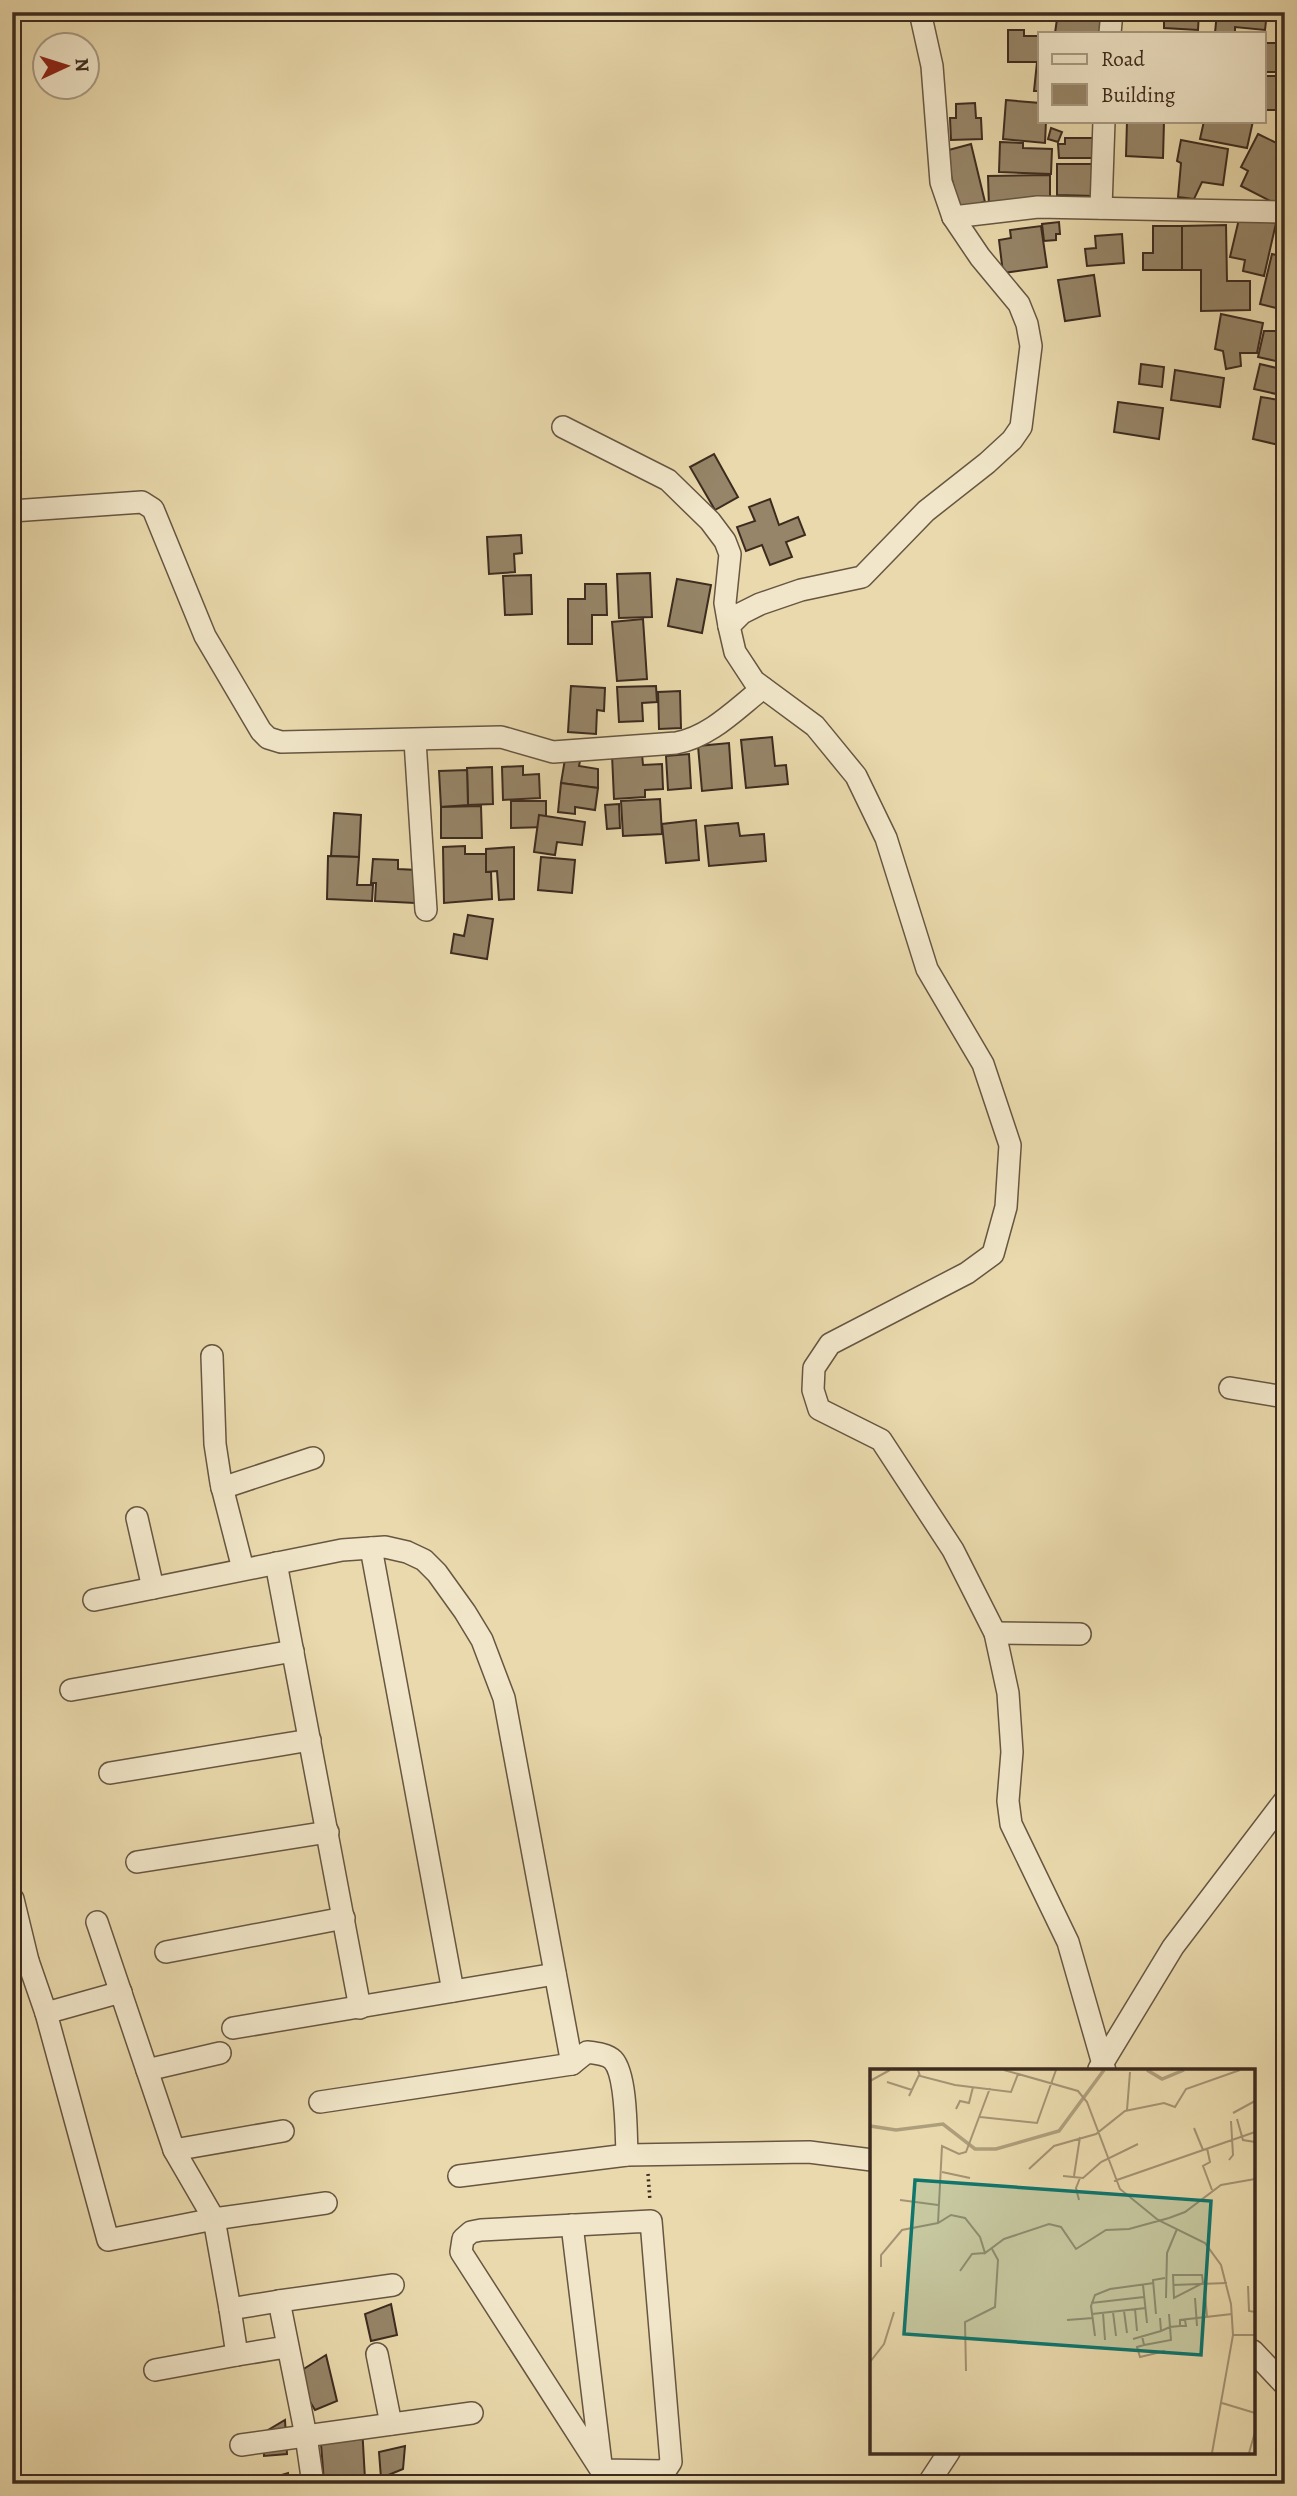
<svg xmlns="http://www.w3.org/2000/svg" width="1297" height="2496" viewBox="0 0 1297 2496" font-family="Alegreya,serif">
<rect width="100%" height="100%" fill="#e9d9ac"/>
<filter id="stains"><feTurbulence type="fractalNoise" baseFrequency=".00286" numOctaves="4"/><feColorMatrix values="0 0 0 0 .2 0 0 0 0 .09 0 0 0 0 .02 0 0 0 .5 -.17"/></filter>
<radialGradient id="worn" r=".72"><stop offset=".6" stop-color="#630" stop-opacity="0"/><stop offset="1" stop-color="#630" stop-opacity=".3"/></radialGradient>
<g fill="#968568" stroke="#3c2b1f" stroke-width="2">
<path d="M1058,12h46l-3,21h-46z"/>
<path d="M1141,12h58l-1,18 -34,-2v-9l-23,-1z"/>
<path d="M1217,12h50l-2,18 -30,-3v6h-20z"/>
<path d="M1008,30h16v6h16v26h-32z"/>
<rect x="1264" y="43" width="21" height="29"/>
<path d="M1037,62h3v29h-6z"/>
<rect x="1264" y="76" width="21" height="34"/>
<path d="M1006,100l34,3v18h6l-1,22 -42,-4z"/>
<path d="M975,103l1,15h5l1,21 -31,1 -1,-22h6v-14z"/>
<path d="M1127,121h37l-1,37 -37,-2z"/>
<path d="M1204,121h49l-6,27 -47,-9z"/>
<path d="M1051,128l11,4 -4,10 -10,-3z"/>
<path d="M1258,134l27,13v40l-9,17 -35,-18 7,-15 -7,-4z"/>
<path d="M1065,138h34v20h-40l-1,-14h7z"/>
<path d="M1181,140l47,9 -5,36 -21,-3 -8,17 -16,-2 3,-34 -4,-2z"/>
<path d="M1000,142l23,1v5l29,1 -1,25 -52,-2z"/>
<path d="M971,144l14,58 -26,6 -14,-57z"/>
<path d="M1057,164h37l1,32 -38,-1z"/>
<path d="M1050,175v26l-61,7 -1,-32z"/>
<path d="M1239,219l37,4 -12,53 -21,-5 2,-11 -15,-3z"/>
<path d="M1059,222l1,12h-4v6l-12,1 -2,-17z"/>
<path d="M1226,225l1,56h23v29l-49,1v-41h-19v-44z"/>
<path d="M1041,226l6,41 -44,6 -4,-33 12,-2 -1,-8z"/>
<path d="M1153,226h29v44h-39v-17h10z"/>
<path d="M1122,234l2,29 -37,3 -2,-17 11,-1 -1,-12z"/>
<path d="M1272,254l13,3v34l-5,18 -20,-5z"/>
<path d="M1094,275l6,41 -35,5 -7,-41z"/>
<path d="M1285,302v61l-27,-6 6,-26h13z"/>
<path d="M1221,314l42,9 -6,30h-17l1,13 -15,3 -3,-18 -8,-2z"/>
<path d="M1141,364l23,3 -2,20 -23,-3z"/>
<path d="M1260,364l25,6v26l-31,-7z"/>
<path d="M1175,370l49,8 -4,29 -49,-7z"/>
<path d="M1261,397l24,4 -6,44 -26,-6z"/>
<path d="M1118,402l45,6 -4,31 -45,-7z"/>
<path d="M714,454l24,43 -23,13 -25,-43z"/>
<path d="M770,499l9,26 19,-8 7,18 -19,7 6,15 -22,8 -8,-20 -16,6 -9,-24 18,-6 -6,-14z"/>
<path d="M521,535l1,18 -8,1 1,18 -26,2 -2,-37z"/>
<path d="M650,573l2,44 -33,1 -2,-44z"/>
<path d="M531,575l1,39 -27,1 -2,-39z"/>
<path d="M677,579l34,6 -9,48 -34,-7z"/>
<path d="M585,584h21l1,31h-15v29h-24v-45h17z"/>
<path d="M643,619l4,60 -30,2 -5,-59z"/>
<path d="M571,686l34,2 -1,23 -7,-1 -1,24 -28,-2z"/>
<path d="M656,686l1,16 -15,1 1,18 -24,1 -2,-35z"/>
<path d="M680,691l1,37 -22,1 -1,-37z"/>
<path d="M772,737l3,29 11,-1 2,19 -42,4 -5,-48z"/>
<path d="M729,743l3,45 -30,3 -4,-45z"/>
<path d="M642,754l1,11 19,-1 1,25 -18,1v7l-31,2 -2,-44z"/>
<path d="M689,754l2,34 -23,2 -2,-34z"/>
<path d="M565,759l15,2 -1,5 19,3v19l-37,-5z"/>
<path d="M523,766v9l16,-1 1,24 -37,2 -1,-33z"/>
<path d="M492,767l1,37 -25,1 -1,-37z"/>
<path d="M467,770l1,35 -27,2 -2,-36z"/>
<path d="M561,783l37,5 -3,22 -20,-3v7l-17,-2z"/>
<path d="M660,799l2,35 -39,2 -2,-35z"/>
<path d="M511,801h35v26l-35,1z"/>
<path d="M619,804l1,24 -13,1 -2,-24z"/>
<path d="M481,806l1,32h-41v-31z"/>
<path d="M334,813l27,2 -2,42 -28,-1z"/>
<path d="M539,815l46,7 -3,23 -25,-3 -2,13 -21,-3z"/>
<path d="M696,820l3,40 -33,3 -4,-39z"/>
<path d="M738,823l2,13 24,-2 2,27 -57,5 -4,-40z"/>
<path d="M465,846v8h21v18h5l1,27 -48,4 -1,-56z"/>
<path d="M514,847v52l-15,1 -2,-29 -11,1v-23z"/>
<path d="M328,856l31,1 -2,28h16l-1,16 -45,-2z"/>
<path d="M541,857l34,3 -3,33 -34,-3z"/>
<path d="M373,859l25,1v9l19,1 -2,33 -40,-2 1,-18h-5z"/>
<path d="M468,915l25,4 -6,40 -36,-6 3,-19 10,2z"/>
<path d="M391,2304l6,31 -26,6 -6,-27z"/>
<path d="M326,2355l11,46 -22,9 -21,-35z"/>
<path d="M285,2420l2,34 -23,2 -1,-23z"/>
<path d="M362,2426l3,53 -41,3 -3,-38z"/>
<path d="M405,2446l-2,23 -22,9 -2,-26z"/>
<path d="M288,2473l1,11h-34v-1z"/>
</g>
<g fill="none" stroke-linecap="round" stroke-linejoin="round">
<defs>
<g id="minor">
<path d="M920,12l12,54 9,116 12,35 27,40 39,47 8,20 4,22 -10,81 -9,13 -25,23 -61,48 -64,66 -61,13 -41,14 -18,9 -13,13 6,26 19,29 61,45 41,50 30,62 41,131 56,95 27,81 -4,62 -13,47 -26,19 -137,71 -16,24 -1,22 6,19 62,31 72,110 42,83 13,60 4,59 -4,49 3,23 57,118 37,129"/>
<path d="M1110,33l2,-21"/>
<path d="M1101,208l3,-87"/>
<path d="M953,217l85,-10 247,5"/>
<path d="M563,427l105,53 42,41 15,20 5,13 -5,49 4,23"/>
<path d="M12,511l130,-9 11,7 52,127 56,95 7,7 13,4 220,-5 52,15 123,-9c34,-6 60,-34 87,-55"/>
<path d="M415,741l11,169"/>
<path d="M212,1356l3,88 6,39 22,86"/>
<path d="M1230,1388l55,9"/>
<path d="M222,1488l91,-30"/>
<path d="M137,1518l16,70"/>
<path d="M371,1548l82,443"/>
<path d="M276,1563l84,445"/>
<path d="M94,1600l248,-50 43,-3 22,5 17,8 13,13 28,39 17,28 22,58 68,366"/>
<path d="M995,1633l85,1"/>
<path d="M71,1690l222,-39"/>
<path d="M110,1773l200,-33"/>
<path d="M137,1862l191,-30"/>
<path d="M13,1899l15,62"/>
<path d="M97,1922l77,228"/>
<path d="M166,1952l178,-34"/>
<path d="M12,1966l16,-5 18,52"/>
<path d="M121,1992l-75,21 62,227 106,-21 16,90"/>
<path d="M233,2028l322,-54"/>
<path d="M1099,2069l74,-122 112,-147"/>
<path d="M147,2070l73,-17"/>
<path d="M320,2102l252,-38 15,-12c8,1 20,2 26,8 14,15 13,74 14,95"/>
<path d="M283,2131l-109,19 40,69 112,-16"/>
<path d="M459,2176l168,-21 182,-3 63,8"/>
<path d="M651,2221l20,241 -6,9 -64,-1 -140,-218 2,-13 8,-7 10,-2z"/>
<path d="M572,2225l29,239"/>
<path d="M279,2301l114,-16"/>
<path d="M286,2347l-49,8 -7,-46 49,-8 27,135 7,48"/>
<path d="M1253,2351l32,34"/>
<path d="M377,2354l14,70"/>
<path d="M155,2370l82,-15"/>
<path d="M241,2445l231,-32"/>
<path d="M928,2484l21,-32"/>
</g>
</defs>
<use href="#minor" stroke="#675642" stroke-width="24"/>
<path stroke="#3c2b1f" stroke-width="3.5" stroke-dasharray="2 3.5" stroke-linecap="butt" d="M648,2174l2,27"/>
<use href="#minor" stroke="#f1e6c9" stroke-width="21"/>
</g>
<g transform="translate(870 2069)">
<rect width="385" height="385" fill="#e9d9ac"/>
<path fill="none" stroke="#ae9e7c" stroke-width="3.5" d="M277,1l15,9 22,-9M0,57l26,4 47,-6 32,25h21l63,-18 45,-61"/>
<path fill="none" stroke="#a49374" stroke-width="2" d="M48,1l2,6 35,9 56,7 7,-18M134,1l74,21 9,11 33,87 38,31 47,23 16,22 10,39 2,31 -21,118M0,12l20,-11M17,13l25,8M39,27l10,-21M86,40l4,-8 9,2 4,-16M257,41l3,-38M363,44l22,-12M110,48l57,6 19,-53M367,50l6,21 12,2M324,59l9,22M337,79l3,14 -7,4 9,24M359,91l4,-5 -2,-34M159,100l25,-23 42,-12 29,-23 39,-8 11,4 11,-18 54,-19M72,103l28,6M193,107l20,2 18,-16 37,-18M204,107l6,-39M244,112l141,-49M30,131l38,5M209,131l-3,-12 4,-10M68,154l4,-77 17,8 7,-2 24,-64M11,198v-12l21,-25 36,-7 13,-8 14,3 15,19 5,16 19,-14 45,-15 12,3 15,22 30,-19 23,-1 40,-11 16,-6 36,-27 34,-6M90,202l12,-17 13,-1M303,206h29l1,8 -29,15zM273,216l4,38M303,216l54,-2M378,217l1,25 6,1M335,224l2,24M296,229l1,-45 10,-24M325,229l2,28M221,234l53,-6M265,240l2,22M254,242l3,22M243,243l3,24M233,244l2,27M222,245l54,-6M286,245l-3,-34 12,-2M290,249l1,13 9,-4 -1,-13M197,251l26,-2M315,251l1,6h-6v-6l52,-6M363,266h22M225,267l-4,-30 4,-11 15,-6 44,-6M272,267l2,9 27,-5 -1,-13 10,-1M263,270l28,-8M274,276l-7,2 3,10 25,-6M0,293l14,-18 10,-32M96,302l-1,-49 30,-15 3,-47 -6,-11M352,334l33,10M379,384l6,-21"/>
<path fill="#0f766e" fill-opacity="0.15" stroke="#0f766e" stroke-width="3.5" d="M45,111l296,21 -10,154 -297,-21z"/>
<rect width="385" height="385" fill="none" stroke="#3c2b1f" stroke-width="3.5"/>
</g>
<rect width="1297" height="2496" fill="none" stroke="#e9d9ac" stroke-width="42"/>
<rect x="14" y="14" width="1269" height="2468" fill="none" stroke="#3c2b1f" stroke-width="3.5"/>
<rect x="21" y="21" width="1255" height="2454" fill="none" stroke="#3c2b1f" stroke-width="2"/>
<rect x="1038" y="32" width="228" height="91" fill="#f1e6c9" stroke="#a99b85" stroke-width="2"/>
<rect x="1052" y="54" width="35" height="10" fill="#f1e6c9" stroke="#a99b85" stroke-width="2"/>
<text x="1101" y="66" font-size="21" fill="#3c2b1f">Road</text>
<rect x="1052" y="84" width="35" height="21" fill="#968568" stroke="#a99b85" stroke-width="2"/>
<text x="1101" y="102" font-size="21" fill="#3c2b1f">Building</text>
<g transform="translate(66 66) rotate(86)"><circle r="33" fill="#f1e6c9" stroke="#a99b85" stroke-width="2"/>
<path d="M0-5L12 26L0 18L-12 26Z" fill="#8f2418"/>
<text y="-10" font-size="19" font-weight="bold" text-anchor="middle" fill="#3c2b1f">N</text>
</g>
<rect width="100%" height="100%" filter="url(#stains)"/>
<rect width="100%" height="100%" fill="url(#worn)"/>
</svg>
